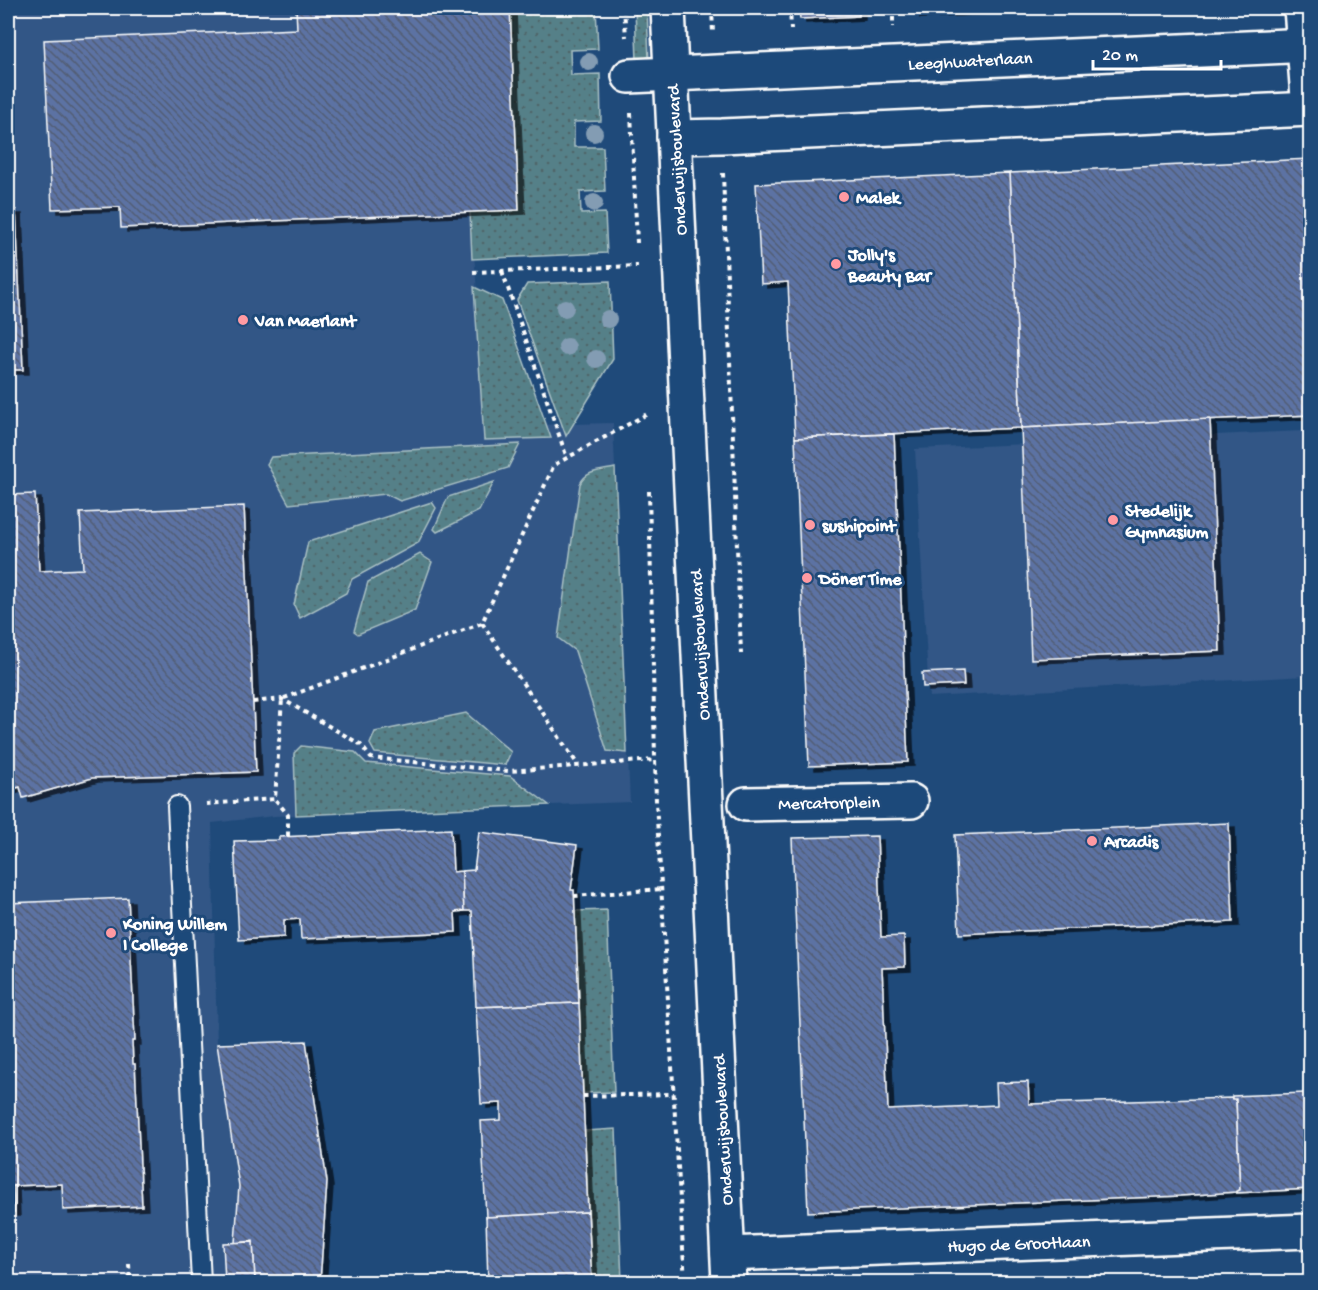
<svg xmlns="http://www.w3.org/2000/svg" width="1318" height="1290" viewBox="0 0 1318 1290" font-family="'Gochi Hand',sans-serif">
<defs>
<pattern id="grass-dots" width="8" height="8" patternUnits="userSpaceOnUse" patternTransform="scale(1.5)"><rect width="8" height="8" fill="#558088"/><path d="M2 2h.1M6 6h.1" fill="none" stroke="#50666a" stroke-width="1.8" stroke-linecap="round"/></pattern>
<pattern id="building-back-hatch" width="6" height="6" patternUnits="userSpaceOnUse" patternTransform="scale(1.5)"><rect width="6" height="6" fill="#5c72a3"/><path d="M-1 5l2 2M0 0l6 6M5-1l2 2" fill="none" stroke="#535d73"/></pattern>
<filter id="shadow"><feDropShadow dx="6" dy="4" stdDeviation="0" flood-color="#0009"/></filter>
</defs>
<rect width="100%" height="100%" fill="#1f4a7a"/>
<filter id="ink" filterUnits="userSpaceOnUse"><feTurbulence type="fractalNoise" baseFrequency=".0167" numOctaves="2"/><feDisplacementMap in="SourceGraphic" scale="12" xChannelSelector="R" yChannelSelector="G"/><feConvolveMatrix kernelMatrix="1 2 1 2 8 2 1 2 1" color-interpolation-filters="sRGB"/></filter>
<g filter="url(#ink)">
<g fill="#315686">
<path d="M8,8h502l9,202 -48,3 16,213 126,-3 17,379 -355,14 -63,7 5,221 22,142 -4,57 -12,1 2,38h-217z"/>
<path d="M1303,431l7,160v70l-4,15 -377,21 -14,-248z"/>
</g>
<g fill="url(#grass-dots)" stroke="#aac0c4" stroke-width="1.5">
<path d="M510,8h86l2,41 -28,1 1,25 29,-1 1,47 -27,1v25h29l2,44 -25,1 1,22 24,-1 2,40 -135,6 -2,-47 49,-2z"/>
<path d="M635,8h12l2,52 -12,1z"/>
<path d="M610,281l3,78 -47,77 -49,-136 10,-16z"/>
<path d="M474,287l28,13 49,138 -67,2z"/>
<path d="M520,444l-12,24 -108,33 -14,-7 -97,10 -22,-40 4,-7z"/>
<path d="M615,468l12,285 -20,-2 -32,-100 -17,-13 22,-154c6,-14 21,-13 35,-16z"/>
<path d="M494,482l-15,29 -42,21 -3,-3 14,-32z"/>
<path d="M432,502l4,6 -18,35 -66,36 -6,14 -46,25 -6,-13 14,-63z"/>
<path d="M420,554l12,8 -17,48 -57,24 -4,-3 14,-49z"/>
<path d="M466,713l45,39 -6,13 -130,-12 -5,-9 5,-12z"/>
<path d="M301,746l54,6 11,11 144,13 39,29 -253,10 -2,-62z"/>
<path d="M607,910l7,182 -31,1 -8,-182z"/>
<path d="M616,1129l6,153h-30l-7,-151z"/>
</g>
<g fill="url(#building-back-hatch)" stroke="#fff" stroke-width="1.5" filter="url(#shadow)">
<path d="M296,8h214l9,202 -398,18 -1,-21 -68,2 -8,-169 253,-11z"/>
<path d="M799,8h60v8l-59,3z"/>
<path d="M914,8h112l-112,6z"/>
<path d="M1310,159v256l-289,13 -11,-255z"/>
<path d="M1010,173l11,255 -226,10 -7,-156 -27,2 -5,-100z"/>
<path d="M8,210h8l7,160h-15z"/>
<path d="M1210,419l10,232 -189,8 -10,-231z"/>
<path d="M894,434l14,328 -99,4 -14,-328z"/>
<path d="M35,494l4,77 44,-2 -3,-56 164,-7 12,266 -164,6 -69,20 -3,-11 -12,3v-295z"/>
<path d="M963,671l1,14 -41,2 -1,-14z"/>
<path d="M1229,823l4,99 -274,12 -4,-99z"/>
<path d="M1310,826v32h-5l-1,-31z"/>
<path d="M451,829l2,43 9,-1 2,40 -9,1 1,20 -155,7 -1,-20 -16,1v17l-45,3 -5,-99 45,-1v-3z"/>
<path d="M479,832l98,13 -6,45h3l5,113 -103,4 -4,-96h-8l-2,-40 12,-1z"/>
<path d="M877,836l4,101 23,-1 1,31 -23,1 6,142 109,-5 -1,-22 32,-1 1,22 203,-6 4,1 4,91 -4,2 -56,4 -372,16 -16,-374z"/>
<path d="M128,898l7,143h-3l1,23h2l7,142 -79,4 -1,-26 -49,2 1,26h-6v-309z"/>
<path d="M579,1003l9,209 -102,5 -5,-96 20,-1v-17l-20,1 -5,-97z"/>
<path d="M306,1041l21,141 -7,100h-65l-2,-41 -18,2 4,-57 -22,-142z"/>
<path d="M1305,1093h5v96l-74,4v-2l4,-1 -4,-91h-4v-3z"/>
<path d="M588,1212l4,70h-104l-2,-65z"/>
<path d="M253,1242l2,40h-30l-2,-39z"/>
</g>
<g fill="none" stroke-linecap="round" stroke-linejoin="round">
<defs>
<path id="lane" d="M177,806l24,476"/>
<g id="street">
<path d="M1301,8l8,102"/>
<path d="M629,76l681,-31"/>
<path d="M674,137l48,-1 588,-27"/>
<path d="M746,804l165,-3"/>
<path d="M728,1254l582,-23"/>
</g>
<path id="secondary" d="M668,8l61,1274"/>
</defs>
<use href="#lane" stroke="#fff" stroke-width="22"/>
<use href="#street" stroke="#fff" stroke-width="38"/>
<use href="#secondary" stroke="#fff" stroke-width="38"/>
<g stroke="#fff" stroke-width="4" stroke-dasharray="4.5 4.5" stroke-linecap="butt">
<path d="M624,8l2,29"/>
<path d="M712,8l1,26"/>
<path d="M790,8l1,22"/>
<path d="M893,8v19"/>
<path d="M631,113l6,130"/>
<path d="M723,173l18,481"/>
<path d="M502,271l65,187"/>
<path d="M473,272l165,-6"/>
<path d="M649,491l7,311 29,480"/>
<path d="M482,623l96,142"/>
<path d="M253,702l29,-3 78,45 11,14 138,13 146,-11"/>
<path d="M206,804l69,-5"/>
<path d="M288,836v-21l-13,-16 7,-100 200,-76 72,-158 93,-51"/>
<path d="M574,896l87,-7"/>
<path d="M583,1096l91,-2"/>
<path d="M129,1264l1,18"/>
</g>
<use href="#lane" stroke="#1f4a7a" stroke-width="18"/>
<use href="#street" stroke="#1f4a7a" stroke-width="33"/>
<use href="#secondary" stroke="#1f4a7a" stroke-width="33"/>
</g>
<g fill="#839cb3">
<circle cx="589" cy="62" r="9"/>
<circle cx="594" cy="133" r="9"/>
<circle cx="594" cy="203" r="9"/>
<circle cx="565" cy="308" r="9"/>
<circle cx="608" cy="319" r="9"/>
<circle cx="567" cy="347" r="9"/>
<circle cx="596" cy="359" r="9"/>
</g>
</g>
<g fill="#ff9aa2" stroke="#1f4a7a" stroke-width="2">
<circle cx="844" cy="197" r="6"/>
<circle cx="836" cy="264" r="6"/>
<circle cx="243" cy="320" r="6"/>
<circle cx="1113" cy="520" r="6"/>
<circle cx="810" cy="525" r="6"/>
<circle cx="807" cy="578" r="6"/>
<circle cx="1092" cy="841" r="6"/>
<circle cx="111" cy="933" r="6"/>
</g>
<g text-anchor="middle" stroke-width="6" stroke-linejoin="round" paint-order="stroke">
<g font-size="18" fill="#fff" stroke="#1f4a7a">
<text transform="translate(970 60) rotate(-3)" y="6">Leeghwaterlaan</text>
<text transform="translate(676 160) rotate(-93)" y="6">Onderwijsboulevard</text>
<text transform="translate(699 645) rotate(-93)" y="6">Onderwijsboulevard</text>
<text transform="translate(829 802) rotate(-1)" y="6">Mercatorplein</text>
<text transform="translate(722 1130) rotate(-93)" y="6">Onderwijsboulevard</text>
<text transform="translate(1019 1243) rotate(-2)" y="6">Hugo de Grootlaan</text>
</g>
<g font-size="18" font-weight="bold" fill="#fff" stroke="#1f4a7a" text-anchor="start">
<text x="856" y="203">Malek</text>
<text x="848" y="260">Jolly's<tspan x="848" dy="21">Beauty Bar</tspan></text>
<text x="255" y="326">Van Maerlant</text>
<text x="1125" y="516">Stedelijk<tspan x="1125" dy="21">Gymnasium</tspan></text>
<text x="822" y="531">sushipoint</text>
<text x="819" y="584">Döner Time</text>
<text x="1104" y="847">Arcadis</text>
<text x="123" y="929">Koning Willem<tspan x="123" dy="21">I College</tspan></text>
</g>
</g>
<rect width="1318" height="1290" fill="none" stroke="#1f4a7a" stroke-width="30"/>
<rect x="15" y="15" width="1288" height="1260" fill="none" stroke="#fff" stroke-width="2" filter="url(#ink)"/>
<path d="M1093 60v9h128v-9" fill="none" stroke="#ffffff" stroke-width="3"/>
<text x="1102" y="60" font-size="18" fill="#ffffff" stroke="#1f4a7a" stroke-width="4.5" paint-order="stroke">20 m</text>
</svg>
